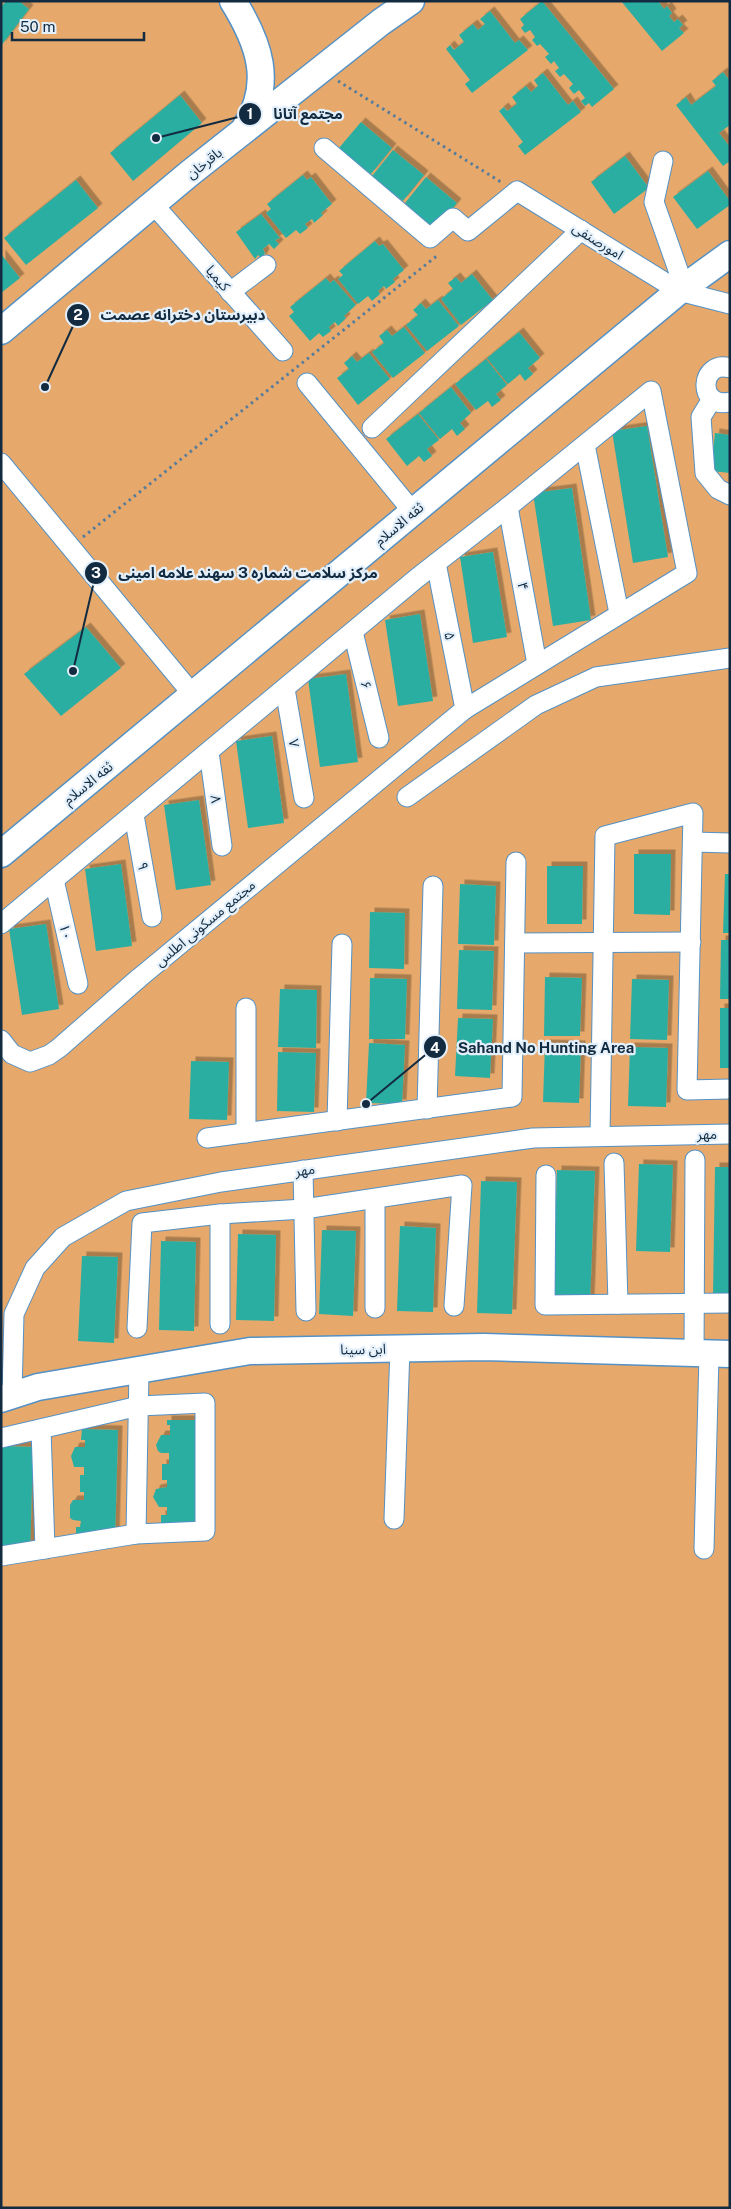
<svg xmlns="http://www.w3.org/2000/svg" width="731" height="2209" viewBox="0 0 731 2209" font-family="'Public Sans','Noto Sans Arabic',sans-serif">
<defs>
<filter id="shadow"><feDropShadow dx="4.5" dy="-4.5" stdDeviation="0" flood-color="#0004"/></filter>
</defs>
<rect width="100%" height="100%" fill="#a2d3fe"/>
<rect fill="#e6a96b" x="1" y="1" width="729" height="2207"/>
<g fill="#2caea1" filter="url(#shadow)">
<path d="M6,1h13l10,8 -28,37v-39z"/>
<path d="M542,1l72,88 -22,18 -3,-4 -4,3 -4,-5 4,-3 -6,-8 -5,4 -5,-6 4,-4 -9,-10 -4,3 -5,-6 4,-3 -5,-7 -3,3 -6,-7 4,-3 -9,-10 -3,2 -5,-6 3,-3 -5,-7 -5,3 -4,-5 3,-3 -4,-6z"/>
<path d="M621,1h37l6,8 3,-3 5,7 -3,3 5,6 4,-3 5,6 -4,3 5,5 -22,18z"/>
<path d="M490,11l25,32 4,-3 9,10 -56,43 -7,-9 5,-4 -24,-31 4,-4 4,5 10,-8 -5,-7 14,-11 5,6 7,-6 -5,-5z"/>
<path d="M723,72l7,9v44l-11,8 11,14v14l-7,5 -47,-61 10,-8 5,8 25,-19 -4,-5z"/>
<path d="M543,73l25,32 5,-4 8,11 -56,43 -7,-9 5,-4 -24,-31 5,-4 3,4 10,-7 -5,-7 14,-11 5,6 7,-6 -4,-6z"/>
<path d="M180,95l22,28 -69,58 -23,-28z"/>
<path d="M361,122l31,26 -21,26 -12,-9 -5,6 -8,-7 5,-6 -12,-10z"/>
<path d="M393,150l31,25 -21,26 -12,-9 -4,6 -9,-7 5,-6 -11,-9z"/>
<path d="M625,156l24,32 -35,26 -23,-32z"/>
<path d="M708,171l22,30v4l-33,24 -24,-32z"/>
<path d="M303,175l4,5 4,-3 21,27 -11,9 2,2 -9,8 -2,-4 -7,5 3,4 -8,6 -4,-4 -10,8 -20,-25 5,-4 -4,-5z"/>
<path d="M426,177l31,26 -21,26 -12,-9 -5,6 -8,-7 5,-6 -11,-10z"/>
<path d="M76,180l22,28 -72,57 -22,-27z"/>
<path d="M261,214l19,24 -5,2 4,4 -5,5 -5,-5 -6,5 2,4 -3,6 -4,-4 -3,4 -19,-27z"/>
<path d="M375,241l4,5 4,-2 21,26 -11,9 2,3 -9,7 -2,-3 -6,5 2,3 -8,7 -4,-5 -10,8 -20,-25 5,-4 -4,-4z"/>
<path d="M1,254l19,24 -19,15z"/>
<path d="M472,274l21,26 -32,25 -20,-26 12,-10 -5,-6 8,-6 5,6z"/>
<path d="M326,278l4,5 4,-3 22,25 -12,11 2,2 -8,8 -3,-4 -6,5 2,4 -8,6 -4,-4 -9,8 -21,-25 5,-4 -4,-5z"/>
<path d="M438,300l21,26 -32,25 -21,-26 12,-10 -5,-5 8,-7 5,6z"/>
<path d="M404,327l21,26 -32,25 -21,-26 12,-9 -5,-7 8,-6 5,6z"/>
<path d="M519,332l21,26 -12,10 5,6 -8,7 -5,-7 -12,10 -21,-26z"/>
<path d="M369,353l21,26 -32,26 -21,-27 12,-9 -5,-6 8,-7 5,6z"/>
<path d="M486,359l21,26 -11,9 5,6 -9,7 -4,-6 -12,9 -21,-26z"/>
<path d="M451,387l20,26 -11,10 5,6 -8,7 -5,-7 -12,10 -21,-26z"/>
<path d="M418,414l21,26 -12,9 5,7 -8,6 -5,-6 -12,10 -21,-27z"/>
<path d="M647,426l21,131 -35,6 -21,-132z"/>
<path d="M715,433l15,2v38l-19,-2z"/>
<path d="M572,488l19,132 -38,6 -20,-133z"/>
<path d="M493,552l14,85 -34,6 -13,-86z"/>
<path d="M420,614l13,87 -35,5 -13,-86z"/>
<path d="M86,627l35,41 -60,48 -37,-42z"/>
<path d="M346,674l12,88 -38,5 -12,-88z"/>
<path d="M272,736l12,87 -36,5 -12,-87z"/>
<path d="M199,800l12,85 -35,5 -12,-85z"/>
<path d="M634,854h37l-1,61 -36,-1z"/>
<path d="M121,864l11,82 -36,5 -11,-82z"/>
<path d="M547,866h36l-1,58h-35z"/>
<path d="M725,874h5v59h-7z"/>
<path d="M460,884l36,2 -2,59 -36,-1z"/>
<path d="M370,912l35,1 -1,56 -35,-1z"/>
<path d="M46,924l13,85 -37,6 -13,-86z"/>
<path d="M721,940h9v59h-10z"/>
<path d="M459,950l35,1 -2,59 -35,-1z"/>
<path d="M545,977l37,1 -2,58h-36z"/>
<path d="M370,978l37,1 -2,60h-36z"/>
<path d="M632,979l37,1 -2,60 -37,-1z"/>
<path d="M280,989l37,1 -1,58 -38,-1z"/>
<rect x="720" y="1008" width="10" height="60"/>
<path d="M458,1018l35,1 -3,59 -35,-2z"/>
<path d="M369,1043l36,2 -3,59 -36,-1z"/>
<path d="M545,1044l36,1 -2,58 -36,-1z"/>
<path d="M630,1047l38,1 -2,59 -38,-1z"/>
<path d="M278,1052l38,1 -2,59 -37,-1z"/>
<path d="M191,1061l38,1 -2,58 -38,-1z"/>
<path d="M639,1164l34,1 -3,87 -34,-1z"/>
<path d="M715,1167h15v130h-17z"/>
<path d="M557,1170l38,1 -5,132 -37,-1z"/>
<path d="M481,1181l36,1 -5,132 -35,-1z"/>
<path d="M400,1226l36,2 -3,84 -36,-1z"/>
<path d="M322,1230l34,1 -3,85 -34,-2z"/>
<path d="M238,1234l38,1 -2,86 -38,-1z"/>
<path d="M161,1241l35,1 -2,89 -35,-1z"/>
<path d="M82,1256l36,1 -4,86 -36,-2z"/>
<path d="M167,1420h31l-1,106h-36v-11h6v-8h-8l-6,-10 3,-8 11,-2v-7h-5v-16h7v-11h-8l-3,-2 -2,-6 5,-10h9v-10h-3z"/>
<path d="M82,1429l36,1 -3,111 -39,-1v-13h4l1,-6 -8,-1 -3,-2v-13l3,-5h11v-8h-4v-17h4v-8h-10l-3,-11 4,-9h10v-7h-4z"/>
<path d="M1,1446l32,1 -3,111 -29,-1z"/>
</g>
<g fill="none" stroke-linecap="round" stroke-linejoin="round">
<defs>
<g id="street">
<path d="M324,148l106,90 23,-20 15,13 49,-40 162,100 51,13"/>
<path d="M663,161l-9,41 30,85"/>
<path d="M153,204l130,147"/>
<path d="M230,292l36,-27"/>
<path d="M730,368c-30,-9 -34,41 0,34"/>
<path d="M307,383l106,129"/>
<path d="M712,399l-11,18 4,56 13,16 12,6"/>
<path d="M372,428l209,-198"/>
<path d="M585,445l34,168"/>
<path d="M1,463l193,233"/>
<path d="M508,507l29,157"/>
<path d="M436,563l29,146"/>
<path d="M353,632l26,106"/>
<path d="M285,689l19,109"/>
<path d="M209,752l13,94"/>
<path d="M407,797l129,-92 60,-28 134,-19"/>
<path d="M134,815l18,102"/>
<path d="M693,842l37,1"/>
<path d="M54,880l24,104"/>
<path d="M1,924l416,-346 91,-71 143,-116 36,182 -222,136 -326,269 -80,70 -10,7 -19,7 -18,-8 -11,-14"/>
<path d="M515,943l176,-1"/>
<path d="M427,1109l6,-223"/>
<path d="M337,1121l5,-177"/>
<path d="M246,1133v-125"/>
<path d="M600,1136l5,-300 88,-23 -6,277 43,-1"/>
<path d="M207,1138l305,-41 4,-235"/>
<path d="M614,1163l4,141"/>
<path d="M303,1170l3,141"/>
<path d="M546,1175l-1,130 185,-2"/>
<path d="M375,1200v108"/>
<path d="M220,1324v-110"/>
<path d="M137,1328l5,-105 78,-9 84,-5 158,-24 -8,121"/>
<path d="M694,1354l1,-194"/>
<path d="M12,1395l2,-81 21,-46 28,-31 63,-36 95,-19 312,-44 197,-4"/>
<path d="M41,1429l4,120"/>
<path d="M1,1438l138,-32 66,-3v128l-69,3 -135,22"/>
<path d="M394,1519l6,-171"/>
<path d="M136,1534l3,-164"/>
<path d="M704,1549l5,-194"/>
</g>
<g id="secondary">
<path d="M233,1c26,42 41,82 12,127"/>
<path d="M1,331l189,-158 191,-151 30,-21"/>
<path d="M1,854l678,-563 51,-37"/>
<path d="M1,1399l37,-12 212,-36 234,-4 246,7"/>
</g>
</defs>
<use href="#street" stroke="#5591c4" stroke-width="21"/>
<use href="#secondary" stroke="#5591c4" stroke-width="29"/>
<g stroke="#587c9c" stroke-width="3" stroke-dasharray="2.5 4" stroke-linecap="butt">
<path d="M338,81l163,101"/>
<path d="M83,537l355,-282"/>
</g>
<use href="#street" stroke="#fff" stroke-width="19"/>
<use href="#secondary" stroke="#fff" stroke-width="26"/>
</g>
<g text-anchor="middle" stroke-width="4.5" stroke-linejoin="round" paint-order="stroke">
<g font-size="14" fill="#122b40" stroke="#e3f0fb">
<text transform="translate(204 163) rotate(-38)" y="5">باقرخان</text>
<text transform="translate(598 241) rotate(32)" y="5">امورصنفی</text>
<text transform="translate(218 278) rotate(49)" y="5">کیمیا</text>
<text transform="translate(399 524) rotate(-40)" y="5">ثقه الاسلام</text>
<text transform="translate(523 586) rotate(80)" y="5">۴</text>
<text transform="translate(450 636) rotate(79)" y="5">۵</text>
<text transform="translate(366 685) rotate(76)" y="5">۶</text>
<text transform="translate(294 743) rotate(80)" y="5">۷</text>
<text transform="translate(88 783) rotate(-39)" y="5">ثقه الاسلام</text>
<text transform="translate(216 799) rotate(82)" y="5">۸</text>
<text transform="translate(143 866) rotate(80)" y="5">۹</text>
<text transform="translate(205 923) rotate(-40)" y="5">مجتمع مسکونی اطلس</text>
<text transform="translate(66 932) rotate(77)" y="5">۱۰</text>
<text transform="translate(707 1134) rotate(-1)" y="5">مهر</text>
<text transform="translate(305 1170) rotate(-8)" y="5">مهر</text>
<text transform="translate(363 1349) rotate(-1)" y="5">ابن سینا</text>
</g>
</g>
<path fill="none" stroke="#122b40" stroke-width="2" d="M156 138L250 114M45 387L78 315M73 671L96 573M366 1104L435 1047"/>
<g fill="#122b40" stroke="#e3f0fb" stroke-width="2">
<circle cx="156" cy="138" r="5"/>
<circle cx="45" cy="387" r="5"/>
<circle cx="73" cy="671" r="5"/>
<circle cx="366" cy="1104" r="5"/>
<circle cx="250" cy="114" r="12"/>
<circle cx="78" cy="315" r="12"/>
<circle cx="96" cy="573" r="12"/>
<circle cx="435" cy="1047" r="12"/>
</g>
<g font-size="15" text-anchor="middle" font-weight="bold" fill="#fff">
<text x="250" y="119">1</text>
<text x="78" y="320">2</text>
<text x="96" y="578">3</text>
<text x="435" y="1053">4</text>
</g>
<g font-size="15" text-anchor="middle" font-weight="bold" fill="#122b40" stroke="#e3f0fb" stroke-width="4.5" stroke-linejoin="round" paint-order="stroke">
<text x="308" y="119">مجتمع آتانا</text>
<text x="183" y="320">دبیرستان دخترانه عصمت</text>
<text x="248" y="578">مرکز سلامت شماره 3 سهند علامه امینی</text>
<text x="546" y="1053">Sahand No Hunting Area</text>
</g>
<rect width="731" height="2209" fill="none" stroke="#122b40" stroke-width="5"/>
<path d="M12 32v8h132v-8" fill="none" stroke="#122b40" stroke-width="2.5"/>
<text x="20" y="32" font-size="15" fill="#122b40" stroke="#e3f0fb" stroke-width="4" paint-order="stroke">50 m</text>
</svg>
